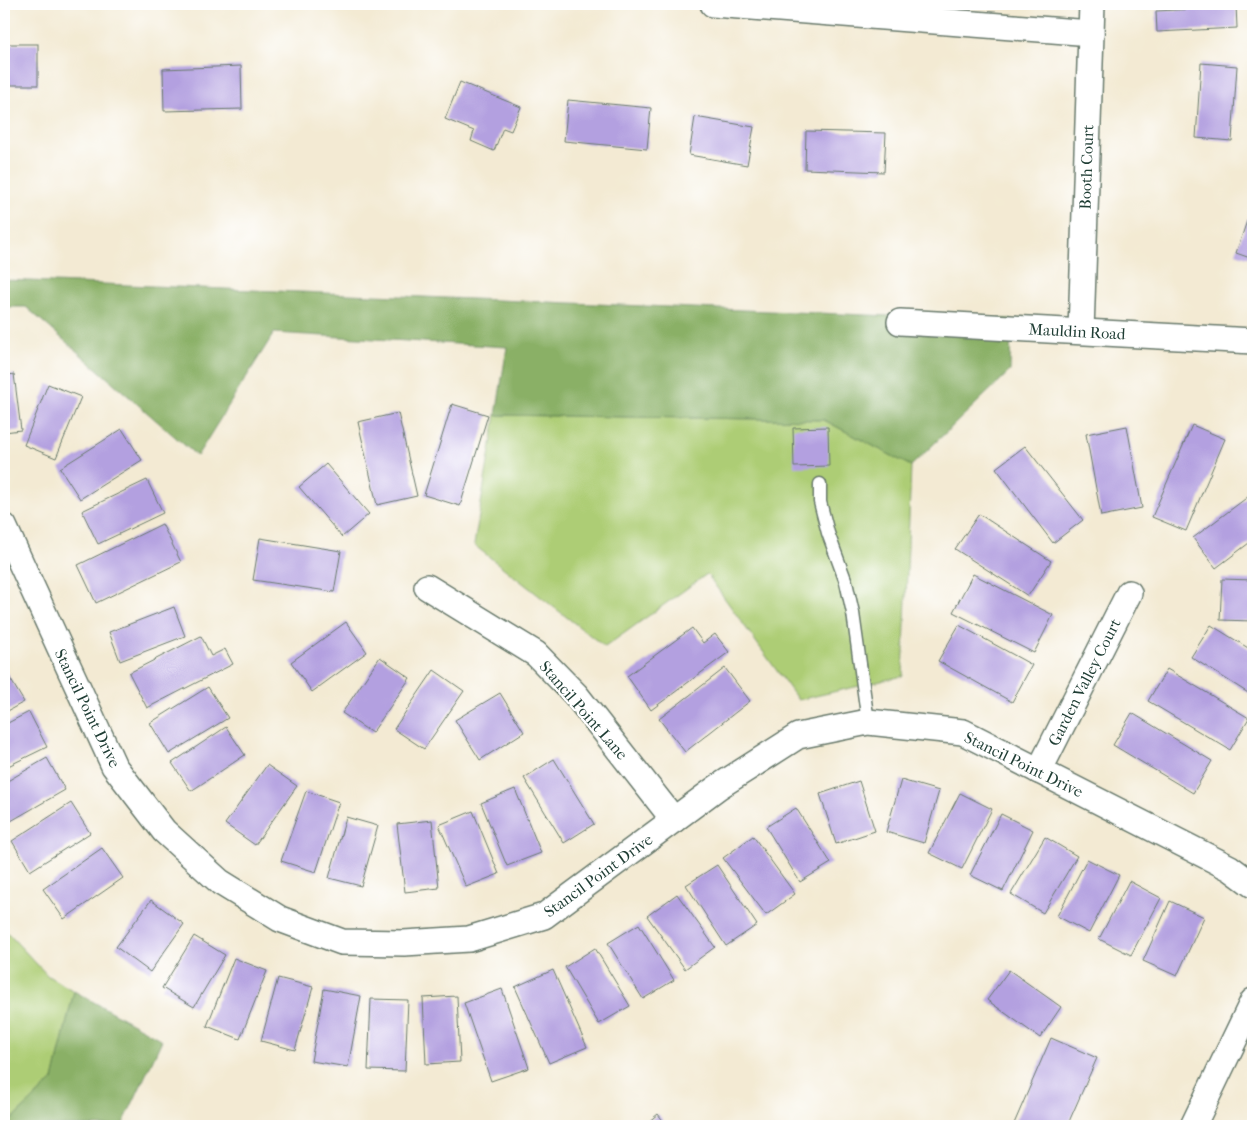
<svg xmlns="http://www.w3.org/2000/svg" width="1257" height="1130" viewBox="0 0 1257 1130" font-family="'IM FELL French Canon',serif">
<rect width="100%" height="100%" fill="#fff"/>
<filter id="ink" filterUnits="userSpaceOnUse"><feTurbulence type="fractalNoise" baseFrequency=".02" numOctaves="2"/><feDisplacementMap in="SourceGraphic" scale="10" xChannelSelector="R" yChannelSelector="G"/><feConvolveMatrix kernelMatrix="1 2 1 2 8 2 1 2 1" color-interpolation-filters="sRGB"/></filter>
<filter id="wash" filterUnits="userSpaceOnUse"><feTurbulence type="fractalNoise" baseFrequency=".0096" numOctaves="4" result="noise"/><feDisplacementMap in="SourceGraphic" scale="20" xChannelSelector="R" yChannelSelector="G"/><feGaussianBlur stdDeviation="1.12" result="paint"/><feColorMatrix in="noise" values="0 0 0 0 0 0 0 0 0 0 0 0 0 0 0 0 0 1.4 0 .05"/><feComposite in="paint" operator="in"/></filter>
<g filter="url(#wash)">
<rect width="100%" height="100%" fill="#f3ead3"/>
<g fill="#adcd75" stroke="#668554">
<path d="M496,415l328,5 87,46 -8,210 -105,24 -91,-126 -102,73 -131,-102z"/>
<path d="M4,929l44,47 26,15 -21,89 -48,46h-1z"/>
</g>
<g fill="#8ab066" stroke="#54764d">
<path d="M4,280l912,37 95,2 -1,52 -99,95 -87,-46 -328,-5 11,-68 -233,-14 -77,123 -171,-149h-22z"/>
<path d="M74,991l88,49 -40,86h-117l48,-46z"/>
</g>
<g id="blocks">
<g fill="#b3a0e0">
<path d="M1196,4h40l1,24 -80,4 -1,-21 40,-2z"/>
<rect x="4" y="44" width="34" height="41"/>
<path d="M1201,63l36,3 -5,75 -36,-3z"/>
<path d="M241,66l1,43 -78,2 -1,-42z"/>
<path d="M460,82l61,25 -10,24 -8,-3 -9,23 -23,-10 3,-10 -29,-12z"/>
<path d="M568,100l83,8 -4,41 -83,-8z"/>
<path d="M695,117l59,10 -7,38 -58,-10z"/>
<path d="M806,131l80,2 -2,39 -79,-3z"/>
<path d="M1249,215l4,2v42l-17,-6z"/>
<path d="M14,374l7,56 -17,2v-56z"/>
<path d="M48,384l33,13 -25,61 -32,-13z"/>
<path d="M452,404l36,11 -28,91 -36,-11z"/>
<path d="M398,413l19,83 -40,9 -19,-83z"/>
<path d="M1192,425l33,14 -39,92 -34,-14z"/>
<path d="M1127,426l15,82 -41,8 -15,-82z"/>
<path d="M828,427l1,39 -35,1 -1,-39z"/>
<path d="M122,429l20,31 -62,39 -20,-31z"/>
<path d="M1025,446l58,74 -30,23 -57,-75z"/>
<path d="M326,464l43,50 -27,23 -43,-50z"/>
<path d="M147,480l16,33 -65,31 -16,-33z"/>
<path d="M1253,493v47l-37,28 -23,-30z"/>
<path d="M979,514l72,47 -23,35 -73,-47z"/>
<path d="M162,524l19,38 -85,41 -18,-38z"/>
<path d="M260,538l81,13 -7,41 -81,-12z"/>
<path d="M973,574l80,41 -19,38 -81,-41z"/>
<path d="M1222,579l31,1v41l-33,-1z"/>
<path d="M174,607l11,29 -65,25 -11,-29z"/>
<path d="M346,622l21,30 -55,40 -21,-30z"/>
<path d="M959,625l73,40 -20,37 -74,-41z"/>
<path d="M1211,625l42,26v45l-62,-39z"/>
<path d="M692,628l11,15 12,-9 14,18 -78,58 -24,-34z"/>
<path d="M201,636l10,20 14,-7 8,15 -86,44 -18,-35z"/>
<path d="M380,657l30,21 -38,55 -30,-20z"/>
<path d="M725,668l25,33 -65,51 -26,-33z"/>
<path d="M1167,669l82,49 -19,32 -82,-49z"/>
<path d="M5,670l19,32 -20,11v-42z"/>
<path d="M434,670l30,21 -40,58 -30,-20z"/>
<path d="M208,687l20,31 -59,36 -19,-31z"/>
<path d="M500,693l24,39 -44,28 -25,-40z"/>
<path d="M29,712l18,35 -43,21v-43z"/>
<path d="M1132,713l80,48 -19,32 -80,-48z"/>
<path d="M226,727l19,28 -54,36 -19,-28z"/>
<path d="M47,758l18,32 -61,35v-42z"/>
<path d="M554,759l40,65 -30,19 -40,-65z"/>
<path d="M267,765l30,21 -42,59 -30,-21z"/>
<path d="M901,780l38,11 -15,52 -38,-11z"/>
<path d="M859,781l16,50 -39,13 -16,-50z"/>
<path d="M515,789l26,64 -34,13 -26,-63z"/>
<path d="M306,791l33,11 -23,70 -35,-11z"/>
<path d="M960,793l32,16 -30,60 -33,-16z"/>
<path d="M71,803l19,30 -60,38 -18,-30z"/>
<path d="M796,808l35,55 -31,19 -34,-55z"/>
<path d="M473,811l26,63 -33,13 -27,-62z"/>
<path d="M1001,814l32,16 -30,61 -33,-16z"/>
<path d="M346,817l32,9 -17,60 -32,-8z"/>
<path d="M432,820l7,68 -34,4 -8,-68z"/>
<path d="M753,836l42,58 -29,21 -43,-57z"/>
<path d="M1045,837l32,19 -34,57 -32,-19z"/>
<path d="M102,848l21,30 -59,41 -21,-30z"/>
<path d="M1087,859l32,16 -30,58 -32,-17z"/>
<path d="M717,865l40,60 -31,21 -40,-61z"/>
<path d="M1129,881l32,17 -30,57 -32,-16z"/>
<path d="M677,894l38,53 -30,22 -38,-53z"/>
<path d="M151,900l33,24 -34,48 -34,-25z"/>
<path d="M1170,901l34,16 -27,59 -34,-15z"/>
<path d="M639,924l35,56 -31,19 -35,-56z"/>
<path d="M194,936l31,19 -31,52 -32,-19z"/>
<path d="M595,948l35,58 -31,18 -34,-57z"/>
<path d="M234,958l33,13 -27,68 -33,-13z"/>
<path d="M553,970l34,77 -38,16 -34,-76z"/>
<path d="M1009,970l52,37 -21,31 -53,-38z"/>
<path d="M278,978l35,9 -18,63 -34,-9z"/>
<path d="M324,989l37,7 -13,71 -37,-6z"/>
<path d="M502,989l27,79 -38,13 -27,-78z"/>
<path d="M457,996l3,66 -34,2 -3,-66z"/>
<path d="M371,999l37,1 -3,71 -37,-1z"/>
<path d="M1051,1038l46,20 -30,68h-54z"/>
<path d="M658,1114l9,12h-24z"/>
</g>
</g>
</g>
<g filter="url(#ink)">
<use href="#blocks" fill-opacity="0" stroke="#697a6c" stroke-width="1"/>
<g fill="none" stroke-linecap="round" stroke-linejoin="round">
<defs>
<path id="service" d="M820,484v18l8,31 18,49 7,31 15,109"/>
<g id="minor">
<path d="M713,4l378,29"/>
<path d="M900,322l353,19"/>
<path d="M1081,331l11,-327"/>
<path d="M4,526l110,240 50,65 56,51 60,37 62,23 62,1 65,-4 75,-23 174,-129 80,-51 70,-14 95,10 267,136 23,17"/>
<path d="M427,587l109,67 40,41 98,125"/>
<path d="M1039,771l90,-178"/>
<path d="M1193,1126l60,-125"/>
</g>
</defs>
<use href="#service" stroke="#697a6c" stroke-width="15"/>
<use href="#minor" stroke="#697a6c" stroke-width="28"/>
<use href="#service" stroke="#fff" stroke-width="12"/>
<use href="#minor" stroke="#fff" stroke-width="25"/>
</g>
</g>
<g text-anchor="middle" stroke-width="4.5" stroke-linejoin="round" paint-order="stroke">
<g font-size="16" fill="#1f3d34" stroke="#fff">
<text transform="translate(1086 167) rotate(-88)" y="6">Booth Court</text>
<text transform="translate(1077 331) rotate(3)" y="6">Mauldin Road</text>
<text transform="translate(1084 682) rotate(-63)" y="6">Garden Valley Court</text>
<text transform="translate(88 708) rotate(64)" y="6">Stancil Point Drive</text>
<text transform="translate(584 710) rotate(49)" y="6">Stancil Point Lane</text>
<text transform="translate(1024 764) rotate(26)" y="6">Stancil Point Drive</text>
<text transform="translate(598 875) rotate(-36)" y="6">Stancil Point Drive</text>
</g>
</g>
<rect width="1257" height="1130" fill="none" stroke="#fff" stroke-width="20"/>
</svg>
